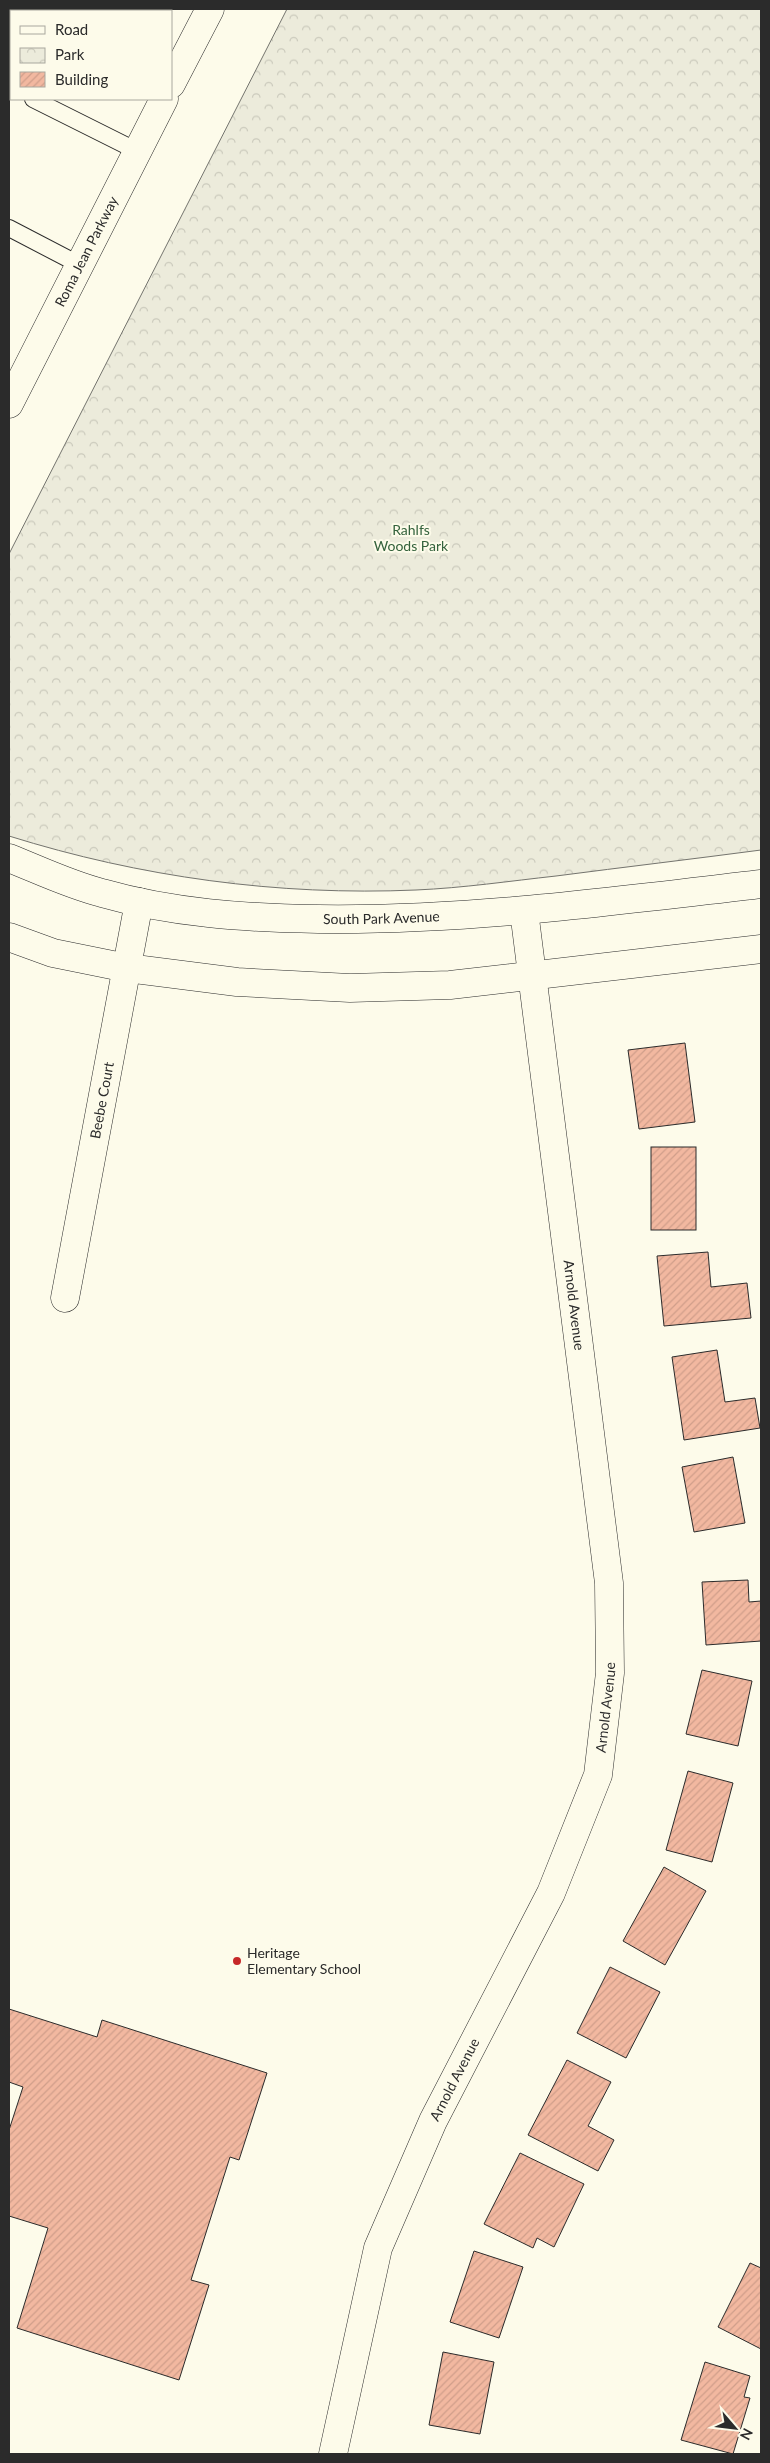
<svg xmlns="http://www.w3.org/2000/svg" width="770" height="2463" viewBox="0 0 770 2463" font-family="Lato,sans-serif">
<defs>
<pattern id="park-crowns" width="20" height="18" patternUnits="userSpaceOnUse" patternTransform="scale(1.25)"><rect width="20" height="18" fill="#ecebdb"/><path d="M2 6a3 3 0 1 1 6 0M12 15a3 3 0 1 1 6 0" fill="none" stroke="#cbcabc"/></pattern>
<pattern id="building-hatch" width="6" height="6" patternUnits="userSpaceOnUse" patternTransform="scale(1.25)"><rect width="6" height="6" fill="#f2b8a0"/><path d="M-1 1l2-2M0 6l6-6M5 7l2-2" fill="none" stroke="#d09e8a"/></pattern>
</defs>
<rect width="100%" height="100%" fill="#fdfbea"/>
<path fill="url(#park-crowns)" stroke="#74746e" d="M287,9h474v841c-68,9 -136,17 -205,26 -46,5 -93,12 -140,14 -138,6 -276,-13 -407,-54v-282z"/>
<g fill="url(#building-hatch)" stroke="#2b2b2b">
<path d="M685,1043l10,79 -56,7 -11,-79z"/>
<rect x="651" y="1147" width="45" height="83"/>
<path d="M708,1252l3,35 36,-4 4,35 -87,8 -7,-70z"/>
<path d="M717,1350l8,52 30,-4 5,30 -76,12 -12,-83z"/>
<path d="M733,1457l12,66 -51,9 -12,-65z"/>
<path d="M748,1580l1,22 12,-1v40l-55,4 -4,-63z"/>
<path d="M702,1670l50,11 -14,65 -52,-12z"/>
<path d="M688,1771l45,12 -21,79 -46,-12z"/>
<path d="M664,1867l42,24 -41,74 -42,-24z"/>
<path d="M610,1967l50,25 -34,66 -49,-25z"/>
<path d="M9,2009l88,28 5,-17 165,53 -28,87 -9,-3 -39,123 18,5 -30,95 -162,-52 31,-100 -39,-12v-86l14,-43 -14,-5z"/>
<path d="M567,2060l44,22 -23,44 26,14 -16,31 -70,-36z"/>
<path d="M520,2153l64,31 -30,63 -17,-9 -4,10 -49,-24z"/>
<path d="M474,2251l49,16 -24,71 -49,-16z"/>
<path d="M750,2263l11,5v81l-43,-22z"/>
<path d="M443,2352l51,10 -14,72 -51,-9z"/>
<path d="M705,2362l45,14 -6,21 6,1 -17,56 -52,-14z"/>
</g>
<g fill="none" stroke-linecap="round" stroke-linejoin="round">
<defs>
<g id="service">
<path d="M51,11l2,-2"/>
<path d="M33,99l104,52"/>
<path d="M9,228l71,37"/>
</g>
<g id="minor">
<path d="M171,84l39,-75"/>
<path id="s1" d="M9,404l155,-305"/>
<path id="s2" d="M65,1298l74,-396"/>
<path id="s3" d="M333,2454l45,-206 55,-127 118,-228 47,-118 12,-102 -1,-90 -85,-672"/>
</g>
<g id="tertiary">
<path id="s4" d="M9,858c30,12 61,27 93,35 70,20 143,25 216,26 149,2 296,-18 443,-35"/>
<path d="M9,937l44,16 74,15 110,14 113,6 100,-3 311,-36"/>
</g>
</defs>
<use href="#service" stroke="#2b2b2b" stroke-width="18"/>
<use href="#minor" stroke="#2b2b2b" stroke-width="29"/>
<use href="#tertiary" stroke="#2b2b2b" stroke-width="29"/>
<use href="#service" stroke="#fdfbea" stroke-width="16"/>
<use href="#minor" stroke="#fdfbea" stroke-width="28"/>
<use href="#tertiary" stroke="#fdfbea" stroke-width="28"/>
</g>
<circle fill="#c62828" stroke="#fdfbea" stroke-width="2" cx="237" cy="1961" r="5"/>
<g text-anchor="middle" stroke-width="4" stroke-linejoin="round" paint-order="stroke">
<g font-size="14" fill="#2b2b2b" stroke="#fdfbea">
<text dy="5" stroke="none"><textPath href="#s1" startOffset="171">Roma Jean Parkway</textPath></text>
<text dy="5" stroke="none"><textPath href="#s4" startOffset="381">South Park Avenue</textPath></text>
<text dy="5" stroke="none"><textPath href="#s2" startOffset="201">Beebe Court</textPath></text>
<text transform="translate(574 1305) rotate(83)" y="5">Arnold Avenue</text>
<text dy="5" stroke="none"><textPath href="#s3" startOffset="801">Arnold Avenue</textPath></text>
<text dy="5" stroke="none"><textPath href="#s3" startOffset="396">Arnold Avenue</textPath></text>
</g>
<g font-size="14" fill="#34623c" stroke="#fdfbea">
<text x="411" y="535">Rahlfs<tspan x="411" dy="16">Woods Park</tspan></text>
</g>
<g font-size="14" fill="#2b2b2b" stroke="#fdfbea" text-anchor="start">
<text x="247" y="1958">Heritage<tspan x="247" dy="16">Elementary School</tspan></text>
</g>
</g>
<rect width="770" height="2463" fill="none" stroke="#2b2b2b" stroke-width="20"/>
<rect x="10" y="10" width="162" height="90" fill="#fdfbea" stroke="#a9a89e"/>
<rect x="20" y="26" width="25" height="8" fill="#fdfbea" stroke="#a9a89e"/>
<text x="55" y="35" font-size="15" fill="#2b2b2b">Road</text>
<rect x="20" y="48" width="25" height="15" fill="url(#park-crowns)" stroke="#a9a89e"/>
<text x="55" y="60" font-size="15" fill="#2b2b2b">Park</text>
<rect x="20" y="72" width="25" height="15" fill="url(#building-hatch)" stroke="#a9a89e"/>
<text x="55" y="85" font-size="15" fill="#2b2b2b">Building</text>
<g transform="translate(735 2428) rotate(118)" stroke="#fdfbea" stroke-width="4" paint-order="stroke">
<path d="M0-4L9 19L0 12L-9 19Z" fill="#2b2b2b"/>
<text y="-8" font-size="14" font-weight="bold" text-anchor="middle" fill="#2b2b2b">N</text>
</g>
</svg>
